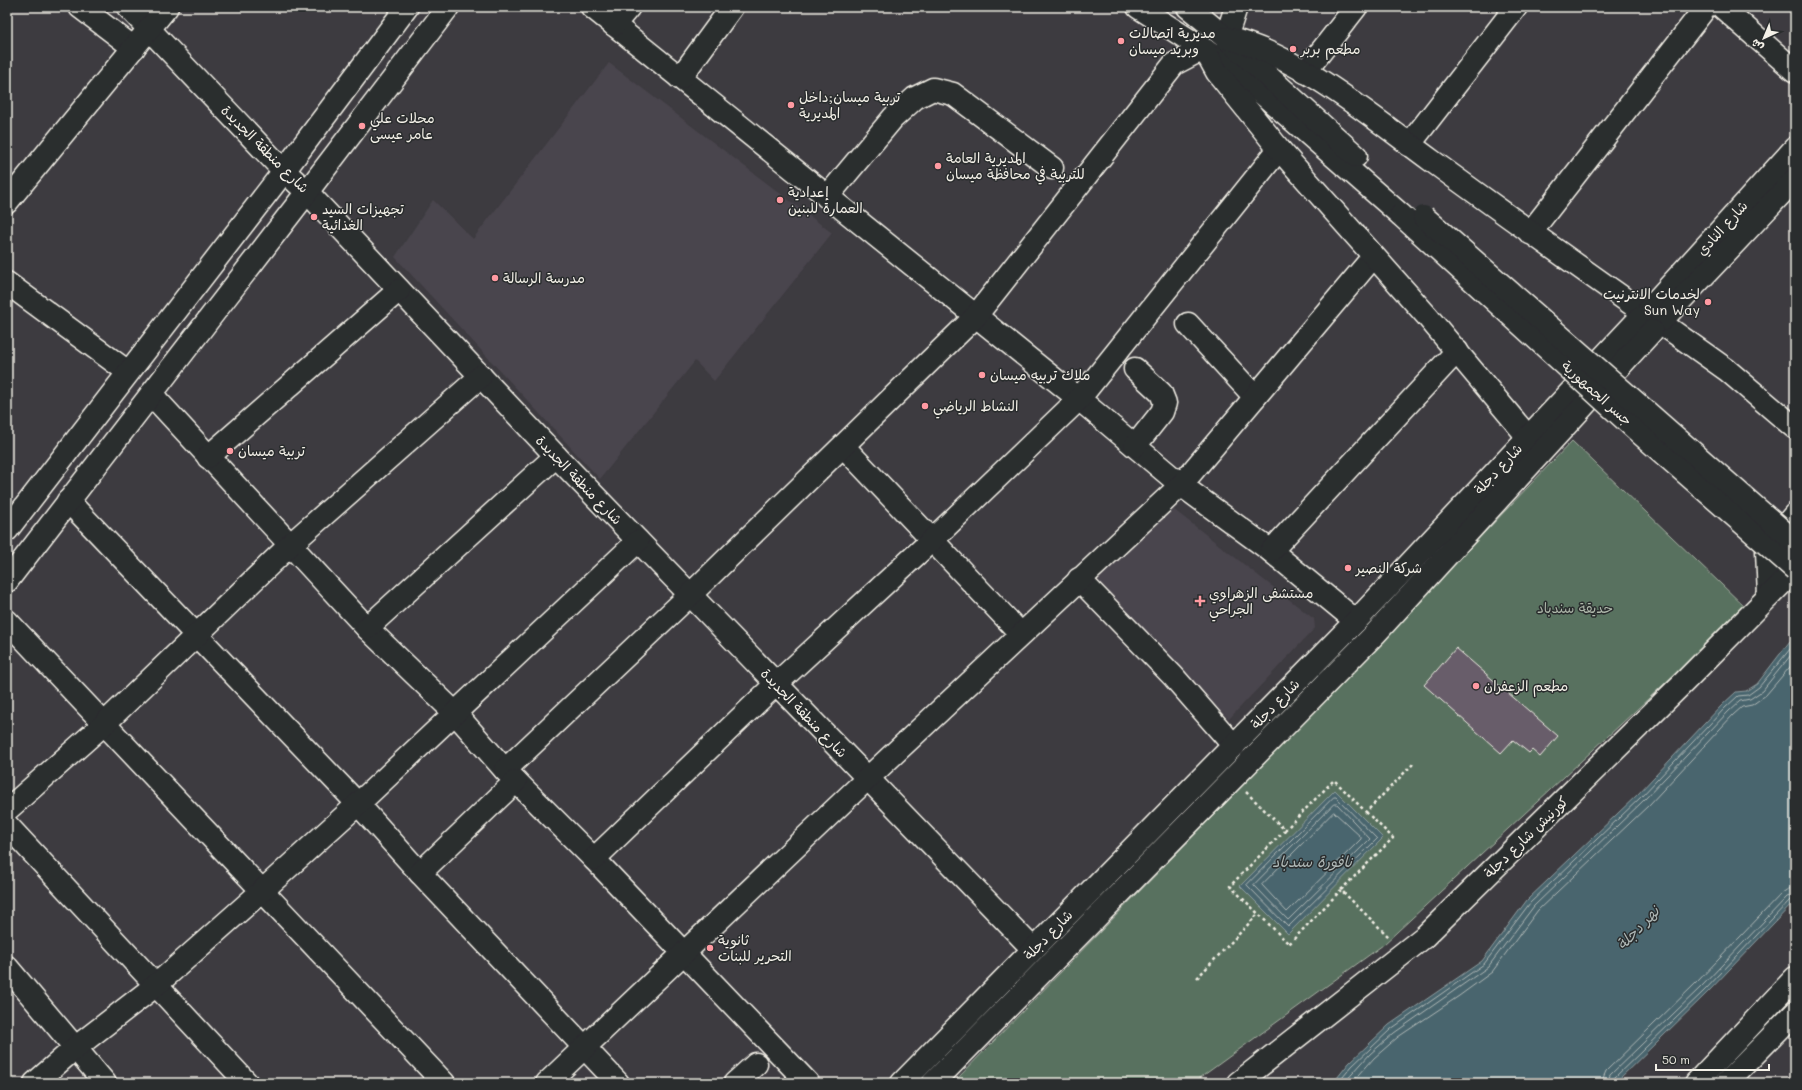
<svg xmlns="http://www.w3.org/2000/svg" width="1802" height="1090" viewBox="0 0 1802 1090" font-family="Mali,'Playpen Sans Arabic',sans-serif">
<rect width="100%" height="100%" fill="#3d3b40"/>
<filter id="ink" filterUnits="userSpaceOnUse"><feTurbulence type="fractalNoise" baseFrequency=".025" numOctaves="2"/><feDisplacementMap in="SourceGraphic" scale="8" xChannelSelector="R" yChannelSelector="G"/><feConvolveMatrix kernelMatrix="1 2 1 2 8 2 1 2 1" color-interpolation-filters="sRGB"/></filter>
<g filter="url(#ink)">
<g fill="#4a454d">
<path d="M609,63l223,170 -118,148 -19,-20 -95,118 -205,-222 38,-57 40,39z"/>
<path d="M1173,509l141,110 1,9 -86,91 -139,-137z"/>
</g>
<path fill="#59715e" stroke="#a6b1a3" d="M1572,441l174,167 -363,337 -190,138h-240l294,-302z"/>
<g fill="#4a656e" stroke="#8e9d9f">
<path d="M1795,638v263l-87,91 -93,91h-282l16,-20 40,-38 93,-64 45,-61 111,-106 84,-89 14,-13 10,-1 11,-7 33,-43z"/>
<path d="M1335,790l48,48 -95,96 -48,-48z"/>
</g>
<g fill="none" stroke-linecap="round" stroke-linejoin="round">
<g stroke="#b0b9b7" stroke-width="1">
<path d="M1334,797h2l41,42 -89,88 -41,-42z"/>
<path d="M1334,804h3l33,35 -82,81 -34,-35z"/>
<path d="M1334,812l27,25v2l-74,73 -25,-27z"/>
<path d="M1338,1083l14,-17 39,-37 93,-65 46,-61 111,-106 84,-89 13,-12 10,-1 11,-8 36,-44"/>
<path d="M1344,1083l26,-29 24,-21 94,-66 46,-61 110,-106 85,-89 11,-10 10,-2 12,-8 33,-41"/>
<path d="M1352,1083l22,-25 24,-21 61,-41 33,-24 46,-62 111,-105 84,-90 9,-8 10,-2 14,-10 29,-34"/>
<path d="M1601,1083l5,-12 91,-89 85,-89 6,-4 7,-1"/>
<path d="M1607,1083l3,-8 92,-89 85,-89 8,-3"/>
<path d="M1612,1083l2,-5 91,-88 85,-90 5,-1"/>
</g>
</g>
<path fill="#685d6b" stroke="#f4f1e8" d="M1456,648l102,88 -18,21 -8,-7 -3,3 -16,-13 -12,13 -77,-68z"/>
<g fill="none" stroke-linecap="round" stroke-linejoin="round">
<defs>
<g id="minor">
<path d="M80,7l54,41"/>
<path d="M128,7l156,164 23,21 249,264 477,493"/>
<path d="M592,7l487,392 102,86 90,66 85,70"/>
<path d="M1722,7l73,64"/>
<path d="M614,25l15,-18"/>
<path d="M1226,38l10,-31"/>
<path d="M1305,72l51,-65"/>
<path d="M680,78l52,-71"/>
<path d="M1409,145l107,-138"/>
<path d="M827,197l66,-79 22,-20 18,-9 20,5 99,74"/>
<path d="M7,202l160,-195"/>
<path d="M1530,233l176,-226"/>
<path d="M7,283l121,89"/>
<path d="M1661,323l66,47 68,58"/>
<path d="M1188,324l67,73"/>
<path d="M1135,369l26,24 4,10 -3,9 -27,34"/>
<path d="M151,394l216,234 88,85 50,57 89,89 214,224"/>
<path d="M844,447l177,187"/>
<path d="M208,457l191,-167"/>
<path d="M68,501l290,303 62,69 198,210"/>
<path d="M7,530l277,-359 123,-164"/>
<path d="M1271,551l186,-200"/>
<path d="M1079,579l94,97 61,70"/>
<path d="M7,581l300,-389 141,-185"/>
<path d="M1769,596l-2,-45 2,-6 26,-31"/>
<path d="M7,621l437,462"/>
<path d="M367,628l189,-172"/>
<path d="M505,770l185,-175 285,-278 199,-253 19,-10 12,-4"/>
<path d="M7,810l97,-86 186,-179 191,-169"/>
<path d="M7,825l240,258"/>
<path d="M594,859l182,-175 155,-143 148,-142 200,-250"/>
<path d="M420,873l96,-92"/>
<path d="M7,967l98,116"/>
<path d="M35,1083l40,-35 80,-62 107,-95 96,-87 280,-263"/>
<path d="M547,1083l320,-304 314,-294 192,-228"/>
<path d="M735,1083l21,-19"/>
<path d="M1238,1083l186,-146 260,-255 111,-112"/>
<path d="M1696,1083l99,-105"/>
<path d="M1726,1083l69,-70"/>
</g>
<g id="major">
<path d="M1138,7l79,51 31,23 153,134"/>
<path d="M1188,7l38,31 130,118"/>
<path d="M1226,38c72,16 147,80 206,123 70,51 140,101 211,151"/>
<path d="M1205,50l12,22 62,77 148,167 101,121"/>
<path d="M1649,309l146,-161"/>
<path d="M1662,320l133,-141"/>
<path d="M902,1083l454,-462 284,-303"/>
<path d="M933,1083l442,-449 277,-303"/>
</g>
</defs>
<use href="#minor" stroke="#f4f1e8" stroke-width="25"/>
<use href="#major" stroke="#f4f1e8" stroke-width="25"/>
<g stroke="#f4f1e8" stroke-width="2.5" stroke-dasharray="3 3" stroke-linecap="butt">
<path d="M1246,792l39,38 49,-50 32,32 47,-48"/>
<path d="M1366,812l27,26 -52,52 49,48"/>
<path d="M1285,830l-55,56 59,58 52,-54"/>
<path d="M1197,978l61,-64"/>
</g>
<use href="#minor" stroke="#2a2d2e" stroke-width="22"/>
<use href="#major" stroke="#2a2d2e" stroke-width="22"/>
<defs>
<g id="major-bridge">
<path d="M1401,215l239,218 155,136"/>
<path d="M1424,217l371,325"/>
</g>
</defs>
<use href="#major-bridge" stroke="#f4f1e8" stroke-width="25" stroke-linecap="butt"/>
<use href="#major-bridge" stroke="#2a2d2e" stroke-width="22"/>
</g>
</g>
<g fill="#ff9aa2" stroke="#2a2d2e" stroke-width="1.5">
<circle cx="1121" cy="41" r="4"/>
<circle cx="1293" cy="49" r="4"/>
<circle cx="791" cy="105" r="4"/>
<circle cx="362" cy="126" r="4"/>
<circle cx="938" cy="166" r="4"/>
<circle cx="780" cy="200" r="4"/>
<circle cx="314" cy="217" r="4"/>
<circle cx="495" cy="278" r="4"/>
<circle cx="1708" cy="302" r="4"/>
<circle cx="982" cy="375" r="4"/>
<circle cx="925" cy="406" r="4"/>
<circle cx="230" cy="451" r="4"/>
<circle cx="1348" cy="568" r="4"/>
<path d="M1198 595h4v4h4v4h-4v4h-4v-4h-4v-4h4z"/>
<circle cx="1476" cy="686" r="4"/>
<circle cx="710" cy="948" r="4"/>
</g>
<g text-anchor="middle" stroke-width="3" stroke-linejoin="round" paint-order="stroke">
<g font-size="14" fill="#f4f1e8" stroke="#2a2d2e" text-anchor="start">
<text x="1129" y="38">مديرية اتصالات<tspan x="1129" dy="16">وبريد ميسان</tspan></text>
<text x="1301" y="54">مطعم بربر</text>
<text x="799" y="102">تربية ميسان;داخل<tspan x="799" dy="16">المديرية</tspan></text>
<text x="370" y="123">محلات علي<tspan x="370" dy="16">عامر عيسى</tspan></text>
<text x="946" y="163">المديرية العامة<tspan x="946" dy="16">للتربية في محافظة ميسان</tspan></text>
<text x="788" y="197">إعدادية<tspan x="788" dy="16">العمارة للبنين</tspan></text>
<text x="322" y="214">تجهيزات السيد<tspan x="322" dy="16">الغذائية</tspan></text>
<text x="503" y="283">مدرسة الرسالة</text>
<text x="1700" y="299" text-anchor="end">لخدمات الانترنيت<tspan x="1700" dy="16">Sun Way</tspan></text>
<text x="990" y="380">ملاك تربيه ميسان</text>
<text x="933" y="411">النشاط الرياضي</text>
<text x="238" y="456">تربية ميسان</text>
<text x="1356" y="573">شركة النصير</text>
<text x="1209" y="598">مستشفى الزهراوي<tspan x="1209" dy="16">الجراحي</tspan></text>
<text x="1484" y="691">مطعم الزعفران</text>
<text x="718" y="945">ثانوية<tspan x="718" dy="16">التحرير للبنات</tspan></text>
</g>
<g font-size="14" fill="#f4f1e8" stroke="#2a2d2e">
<text transform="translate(265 149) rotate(45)" y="5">شارع منطقة الجديدة</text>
<text transform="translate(1722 228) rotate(-48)" y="5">شارع النادي</text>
<text transform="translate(1597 393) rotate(42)" y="5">جسر الجمهورية</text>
<text transform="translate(1498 469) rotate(-47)" y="5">شارع دجلة</text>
<text transform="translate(579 480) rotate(46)" y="5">شارع منطقة الجديدة</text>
<text transform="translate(1275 704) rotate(-46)" y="5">شارع دجلة</text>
<text transform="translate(804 713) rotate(46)" y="5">شارع منطقة الجديدة</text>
<text transform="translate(1526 837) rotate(-44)" y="5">كورنيش شارع دجلة</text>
<text transform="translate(1048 935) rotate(-46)" y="5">شارع دجلة</text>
</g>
<g font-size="14" fill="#aeb7aa" stroke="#2a2d2e">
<text x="1575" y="613">حديقة سندباد</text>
</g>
<g font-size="15" font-style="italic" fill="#b0b9b7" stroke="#2a2d2e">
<text x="1312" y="867">نافورة سندباد</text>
<text transform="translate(1638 928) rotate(-46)" y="5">نهر دجلة</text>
</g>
</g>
<rect width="1802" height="1090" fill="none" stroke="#2a2d2e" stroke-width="24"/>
<rect x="12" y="12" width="1778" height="1066" fill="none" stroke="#f4f1e8" stroke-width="1.5" filter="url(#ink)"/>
<g transform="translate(1764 38) rotate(224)" stroke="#2a2d2e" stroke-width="3" paint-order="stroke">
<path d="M0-3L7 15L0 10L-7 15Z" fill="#f4f1e8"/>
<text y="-6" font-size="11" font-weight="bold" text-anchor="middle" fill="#f4f1e8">ش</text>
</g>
<path d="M1656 1064v6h113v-6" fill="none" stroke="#f4f1e8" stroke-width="2"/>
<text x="1662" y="1064" font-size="12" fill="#f4f1e8" stroke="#2a2d2e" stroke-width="3" paint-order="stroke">50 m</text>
</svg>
